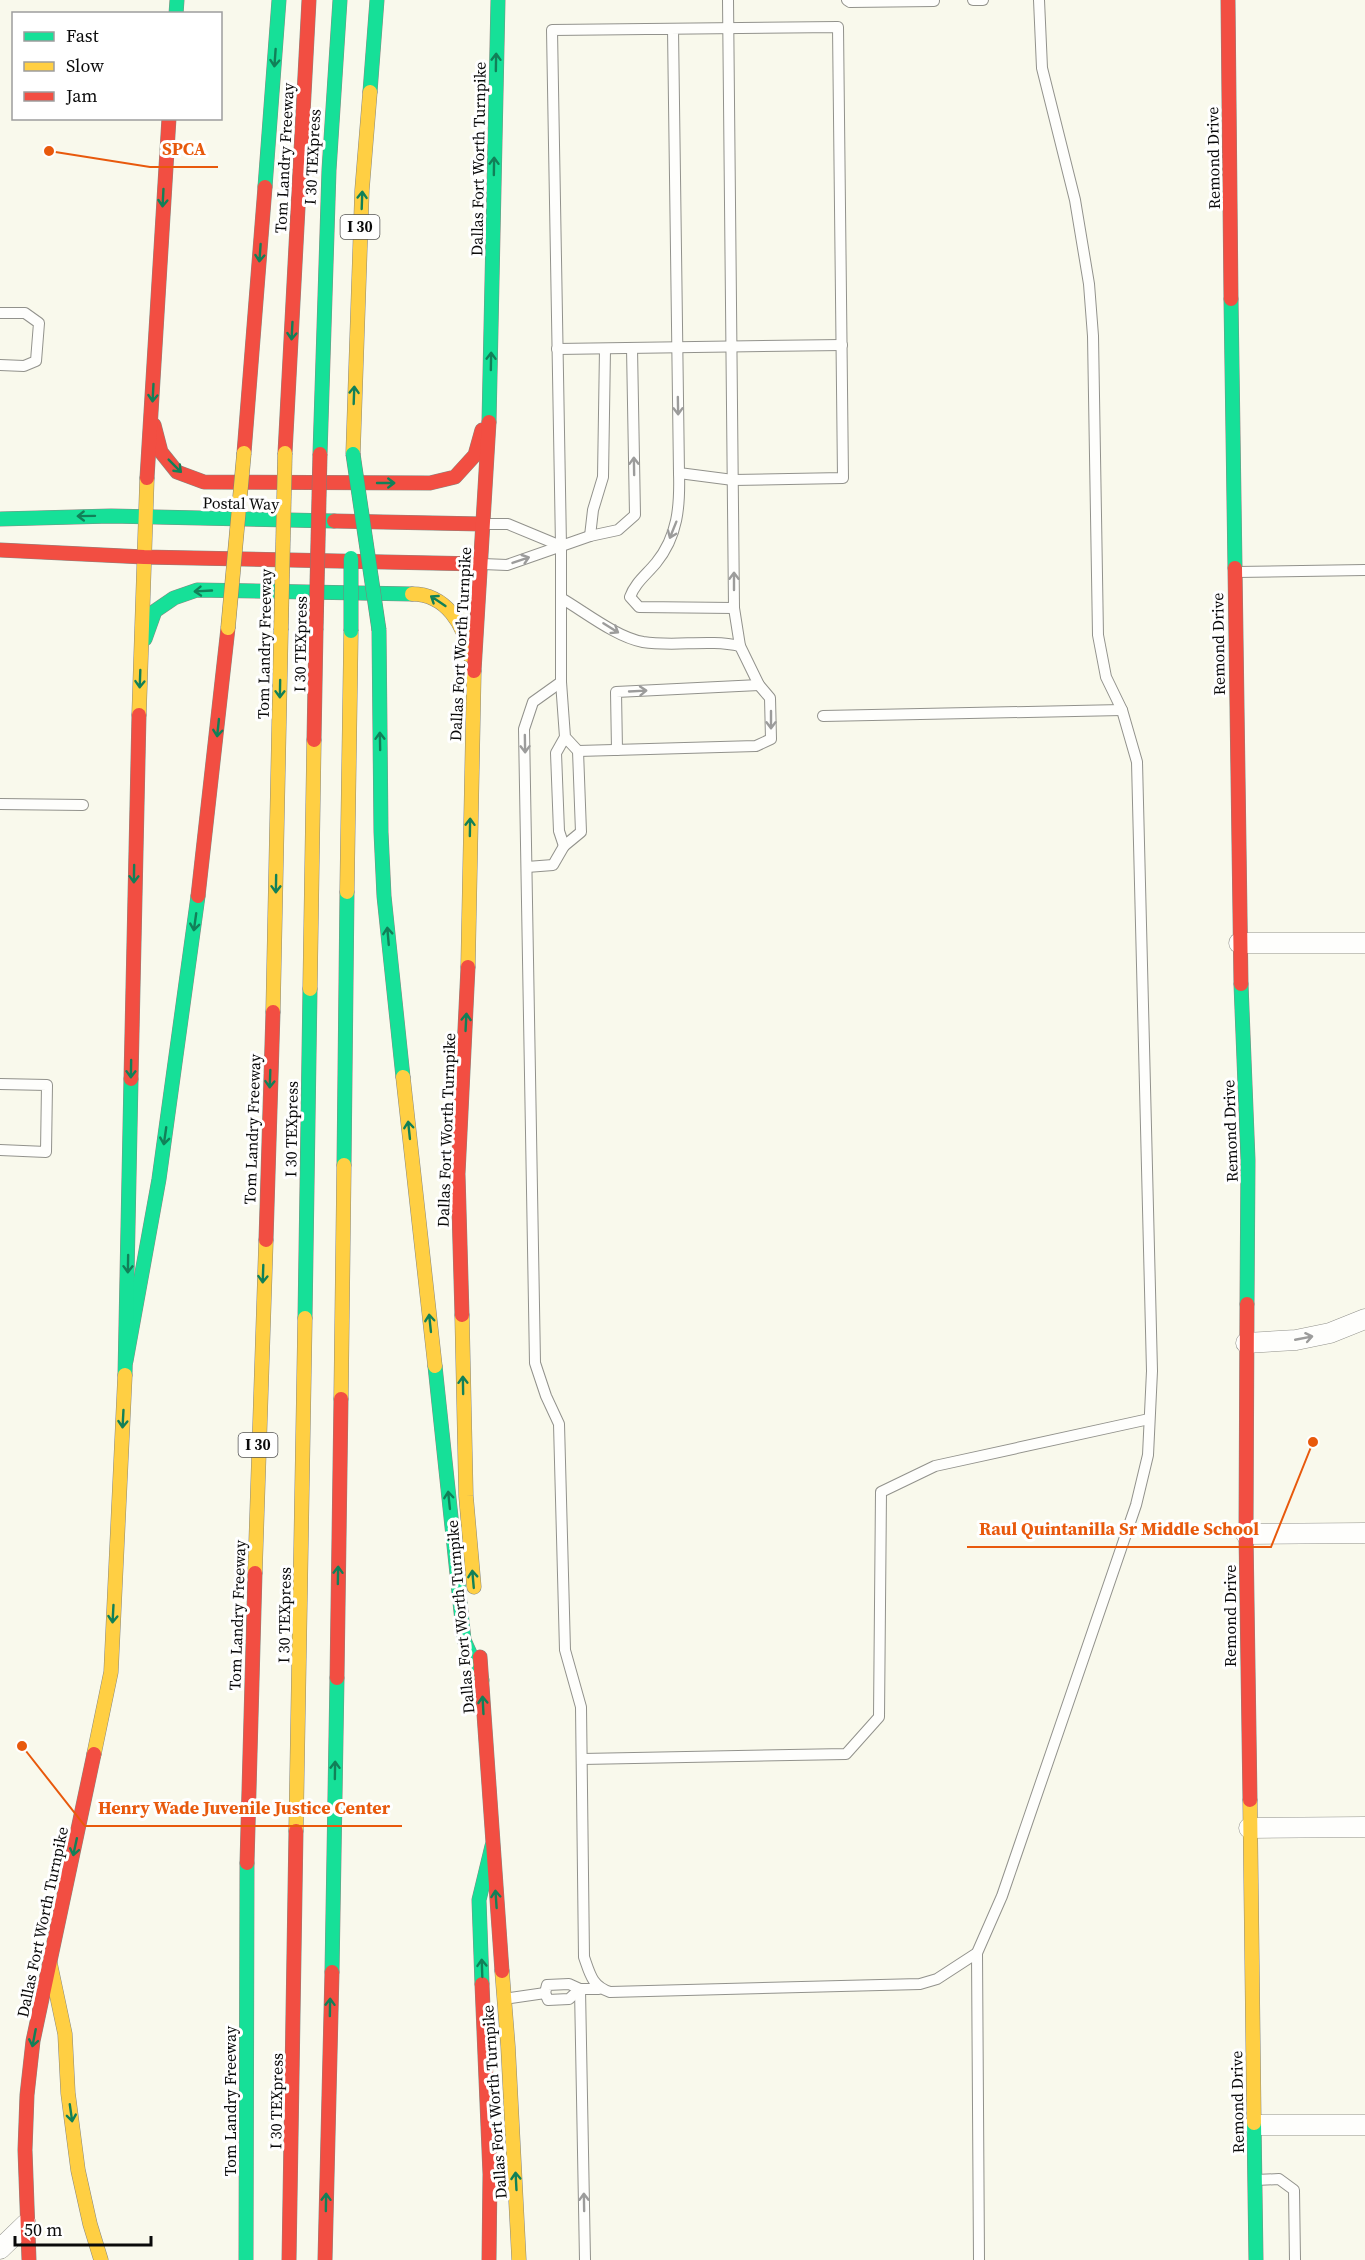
<svg xmlns="http://www.w3.org/2000/svg" width="1365" height="2260" viewBox="0 0 1365 2260" font-family="'Source Serif 4',serif">
<rect width="100%" height="100%" fill="#f9f9ec"/>
<g fill="none" stroke-linecap="round" stroke-linejoin="round">
<defs>
<g id="lane">
<path d="M847,0l3,2 84,-1"/>
<path d="M973,0h10"/>
<path d="M673,29l6,444 54,7 110,-2 -5,-451 -286,3 9,516v136l-28,20 -9,27 11,634 11,33 13,28 6,226 16,57 3,250c6,17 8,29 26,35l310,-8 17,-5 40,-26 25,-57 134,-391 12,-50 4,-84 -15,-609 -15,-52 -16,-33 -8,-42 -5,-299 -4,-52 -14,-84 -33,-132 -3,-68"/>
<path d="M0,313h25l14,10 -3,38 -12,5 -24,-1"/>
<path d="M557,349l285,-4"/>
<path d="M679,473c1,33 -1,63 -23,90 -10,12 -21,20 -26,34l9,10 95,1 -6,-608"/>
<path d="M485,524h23l53,22"/>
<path d="M590,536l3,-26 10,-33 2,-128"/>
<path d="M483,564l24,1 83,-29 28,-6 17,-15 -3,-167"/>
<path d="M1236,572l129,-2"/>
<path d="M561,598c24,14 55,39 82,44 32,5 65,-3 97,4"/>
<path d="M561,682l4,55 -9,16 3,78 5,15 17,-14 -3,-81 -13,-14"/>
<path d="M823,716l299,-6"/>
<path d="M617,750l-1,-58 143,-7"/>
<path d="M578,751l178,-5 15,-7 -1,-41 -11,-13 -19,-39 -6,-38"/>
<path d="M0,804l83,1"/>
<path d="M527,867l26,-2 11,-19"/>
<path d="M0,1084l47,1 -1,67 -46,-2"/>
<path d="M582,1759l264,-5 33,-37 2,-225 54,-26 214,-47"/>
<path d="M977,1953l2,307"/>
<path d="M580,1989l5,271"/>
<path d="M545,1993l2,-8 22,-1 11,5h19"/>
<path d="M545,1993l3,7 21,-1 11,-10"/>
<path d="M504,1999l41,-6"/>
<path d="M1256,2180l23,-1 15,11 1,70"/>
</g>
<g id="street">
<path d="M1239,943h126"/>
<path d="M1246,1343l50,-3 34,-7 35,-14"/>
<path d="M1246,1534l119,-1"/>
<path d="M1249,1828l116,-1"/>
<path d="M1254,2125h111"/>
<path d="M0,2249l26,-25"/>
</g>
<g id="fast">
<path d="M176,14l1,-14"/>
<path d="M370,92l7,-92"/>
<path d="M265,187l14,-187"/>
<path d="M1231,299l4,269"/>
<path d="M489,422l9,-422"/>
<path d="M320,454l9,-284 11,-170"/>
<path d="M0,519l111,-3 223,5"/>
<path d="M379,630l2,202 3,64 19,181"/>
<path d="M145,639l10,-28 19,-13 23,-8 215,4"/>
<path d="M1241,984l7,176 -1,144"/>
<path d="M344,1165l3,-273"/>
<path d="M305,1318l5,-329"/>
<path d="M126,1361l33,-182 39,-283"/>
<path d="M435,1366l29,274 18,40"/>
<path d="M125,1375l6,-296"/>
<path d="M332,1972l5,-294"/>
<path d="M482,1984l-3,-84 13,-54"/>
<path d="M1254,2123l2,137"/>
<path d="M246,2260l1,-397"/>
</g>
<g id="slow">
<path d="M353,454l9,-264 8,-98"/>
<path d="M412,594c34,0 53,31 57,61"/>
<path d="M139,715l8,-237"/>
<path d="M347,892l4,-261"/>
<path d="M468,967l6,-296"/>
<path d="M310,989l4,-249"/>
<path d="M273,1012l8,-382"/>
<path d="M403,1077l32,289"/>
<path d="M462,1315l4,181 8,91"/>
<path d="M341,1399l3,-234"/>
<path d="M255,1573l11,-333"/>
<path d="M94,1754l17,-82 14,-297"/>
<path d="M1250,1800l4,323"/>
<path d="M296,1831l9,-513"/>
<path d="M50,1963l15,71 3,59 10,77 12,54 11,36"/>
<path d="M502,1971l6,75 11,214"/>
</g>
<g id="jam">
<path d="M1228,0l3,299"/>
<path d="M154,425l7,27 16,20 27,10 226,1 25,-6 20,-22 7,-25"/>
<path d="M244,453l21,-266"/>
<path d="M285,453l24,-453"/>
<path d="M147,478l22,-360"/>
<path d="M334,521l148,3"/>
<path d="M0,550l144,7 336,7"/>
<path d="M1235,568l6,416"/>
<path d="M474,671l15,-249"/>
<path d="M314,740l2,-110"/>
<path d="M198,896l30,-268"/>
<path d="M131,1079l8,-364"/>
<path d="M266,1240l7,-228"/>
<path d="M1247,1304l-1,230 4,266"/>
<path d="M462,1315l-4,-141 10,-207"/>
<path d="M480,1657l22,314"/>
<path d="M337,1678l4,-279"/>
<path d="M247,1863l8,-290"/>
<path d="M482,1984l8,190 -1,86"/>
<path d="M29,2260l-4,-110 2,-55 6,-54 61,-287"/>
<path d="M289,2260l7,-429"/>
<path d="M325,2260l7,-288"/>
</g>
</defs>
<use href="#lane" stroke="#92928c" stroke-width="12"/>
<use href="#street" stroke="#92928c" stroke-width="21"/>
<use href="#fast" stroke="#888882" stroke-width="15"/>
<use href="#slow" stroke="#888882" stroke-width="15"/>
<use href="#jam" stroke="#888882" stroke-width="15"/>
<use href="#lane" stroke="#fefefc" stroke-width="10"/>
<use href="#street" stroke="#fefefc" stroke-width="20"/>
<use href="#fast" stroke="#16e098" stroke-width="14"/>
<use href="#slow" stroke="#ffcf43" stroke-width="14"/>
<use href="#jam" stroke="#f24e42" stroke-width="14"/>
<defs>
<g id="fast-bridge">
<path d="M353,454l26,176"/>
<path d="M351,558v73"/>
</g>
<g id="slow-bridge">
<path d="M228,628l16,-175"/>
<path d="M281,630l4,-177"/>
</g>
<path id="jam-bridge" d="M316,630l4,-176"/>
</defs>
<use href="#fast-bridge" stroke="#7f7f79" stroke-width="15" stroke-linecap="butt"/>
<use href="#slow-bridge" stroke="#7f7f79" stroke-width="15" stroke-linecap="butt"/>
<use href="#jam-bridge" stroke="#7f7f79" stroke-width="15" stroke-linecap="butt"/>
<use href="#fast-bridge" stroke="#16e098" stroke-width="14"/>
<use href="#slow-bridge" stroke="#ffcf43" stroke-width="14"/>
<use href="#jam-bridge" stroke="#f24e42" stroke-width="14"/>
</g>
<defs><path id="oneway-shaft" d="M-6 0H5M1.5-3L5.5 0L1.5 3" fill="none" stroke-width="1.6" stroke-linecap="round" stroke-linejoin="round" transform="scale(1.5)"/></defs>
<g stroke="#118058">
<use href="#oneway-shaft" transform="translate(275 58) rotate(94)"/>
<use href="#oneway-shaft" transform="translate(496 62) rotate(-89)"/>
<use href="#oneway-shaft" transform="translate(494 166) rotate(-89)"/>
<use href="#oneway-shaft" transform="translate(163 198) rotate(93)"/>
<use href="#oneway-shaft" transform="translate(362 200) rotate(-88)"/>
<use href="#oneway-shaft" transform="translate(260 253) rotate(94)"/>
<use href="#oneway-shaft" transform="translate(292 331) rotate(93)"/>
<use href="#oneway-shaft" transform="translate(491 361) rotate(-89)"/>
<use href="#oneway-shaft" transform="translate(153 393) rotate(93)"/>
<use href="#oneway-shaft" transform="translate(354 395) rotate(-88)"/>
<use href="#oneway-shaft" transform="translate(175 466) rotate(45)"/>
<use href="#oneway-shaft" transform="translate(386 483)"/>
<use href="#oneway-shaft" transform="translate(86 516) rotate(179)"/>
<use href="#oneway-shaft" transform="translate(203 591) rotate(177)"/>
<use href="#oneway-shaft" transform="translate(438 601) rotate(-146)"/>
<use href="#oneway-shaft" transform="translate(140 679) rotate(92)"/>
<use href="#oneway-shaft" transform="translate(280 689) rotate(91)"/>
<use href="#oneway-shaft" transform="translate(218 728) rotate(96)"/>
<use href="#oneway-shaft" transform="translate(380 741) rotate(-91)"/>
<use href="#oneway-shaft" transform="translate(470 827) rotate(-89)"/>
<use href="#oneway-shaft" transform="translate(134 874) rotate(91)"/>
<use href="#oneway-shaft" transform="translate(276 884) rotate(91)"/>
<use href="#oneway-shaft" transform="translate(195 922) rotate(98)"/>
<use href="#oneway-shaft" transform="translate(388 936) rotate(-95)"/>
<use href="#oneway-shaft" transform="translate(466 1022) rotate(-87)"/>
<use href="#oneway-shaft" transform="translate(131 1069) rotate(91)"/>
<use href="#oneway-shaft" transform="translate(270 1079) rotate(92)"/>
<use href="#oneway-shaft" transform="translate(409 1130) rotate(-96)"/>
<use href="#oneway-shaft" transform="translate(165 1136) rotate(98)"/>
<use href="#oneway-shaft" transform="translate(128 1264) rotate(91)"/>
<use href="#oneway-shaft" transform="translate(263 1274) rotate(92)"/>
<use href="#oneway-shaft" transform="translate(430 1323) rotate(-96)"/>
<use href="#oneway-shaft" transform="translate(463 1385) rotate(-91)"/>
<use href="#oneway-shaft" transform="translate(123 1419) rotate(93)"/>
<use href="#oneway-shaft" transform="translate(449 1500) rotate(-96)"/>
<use href="#oneway-shaft" transform="translate(338 1575) rotate(-89)"/>
<use href="#oneway-shaft" transform="translate(473 1579) rotate(-95)"/>
<use href="#oneway-shaft" transform="translate(113 1614) rotate(93)"/>
<use href="#oneway-shaft" transform="translate(483 1705) rotate(-93)"/>
<use href="#oneway-shaft" transform="translate(335 1770) rotate(-89)"/>
<use href="#oneway-shaft" transform="translate(75 1847) rotate(102)"/>
<use href="#oneway-shaft" transform="translate(496 1899) rotate(-94)"/>
<use href="#oneway-shaft" transform="translate(482 1968) rotate(-92)"/>
<use href="#oneway-shaft" transform="translate(330 2007) rotate(-89)"/>
<use href="#oneway-shaft" transform="translate(34 2038) rotate(101)"/>
<use href="#oneway-shaft" transform="translate(71 2113) rotate(82)"/>
<use href="#oneway-shaft" transform="translate(516 2181) rotate(-93)"/>
<use href="#oneway-shaft" transform="translate(326 2202) rotate(-89)"/>
</g>
<g stroke="#9c9c9b">
<use href="#oneway-shaft" transform="translate(678 406) rotate(89)"/>
<use href="#oneway-shaft" transform="translate(634 466) rotate(-91)"/>
<use href="#oneway-shaft" transform="translate(673 530) rotate(112)"/>
<use href="#oneway-shaft" transform="translate(521 560) rotate(-19)"/>
<use href="#oneway-shaft" transform="translate(734 581) rotate(-90)"/>
<use href="#oneway-shaft" transform="translate(611 628) rotate(32)"/>
<use href="#oneway-shaft" transform="translate(638 691) rotate(-3)"/>
<use href="#oneway-shaft" transform="translate(771 720) rotate(90)"/>
<use href="#oneway-shaft" transform="translate(525 744) rotate(89)"/>
<use href="#oneway-shaft" transform="translate(1304 1338) rotate(-11)"/>
<use href="#oneway-shaft" transform="translate(584 2202) rotate(-91)"/>
</g>
<g text-anchor="middle" stroke-width="6" stroke-linejoin="round" paint-order="stroke">
<g fill="#fff" stroke="#545454" stroke-width="1.5">
<rect x="340.5" y="215" width="39" height="24" rx="4.5"/>
<rect x="238.5" y="1433" width="39" height="24" rx="4.5"/>
</g>
<g font-size="15" font-weight="bold" fill="#0a0a0a">
<text x="360" y="232">I 30</text>
<text x="258" y="1450">I 30</text>
</g>
<g font-size="16" fill="#0a0a0a" stroke="#fff">
<text transform="translate(312 157) rotate(-87)" y="6">I 30 TEXpress</text>
<text transform="translate(284 158) rotate(-87)" y="6">Tom Landry Freeway</text>
<text transform="translate(1213 158) rotate(-91)" y="6">Remond Drive</text>
<text transform="translate(478 159) rotate(-89)" y="6">Dallas Fort Worth Turnpike</text>
<text transform="translate(241 503) rotate(1)" y="6">Postal Way</text>
<text transform="translate(264 644) rotate(-89)" y="6">Tom Landry Freeway</text>
<text transform="translate(300 644) rotate(-89)" y="6">I 30 TEXpress</text>
<text transform="translate(460 644) rotate(-87)" y="6">Dallas Fort Worth Turnpike</text>
<text transform="translate(1218 644) rotate(-91)" y="6">Remond Drive</text>
<text transform="translate(252 1129) rotate(-88)" y="6">Tom Landry Freeway</text>
<text transform="translate(291 1129) rotate(-89)" y="6">I 30 TEXpress</text>
<text transform="translate(446 1130) rotate(-88)" y="6">Dallas Fort Worth Turnpike</text>
<text transform="translate(1230 1131) rotate(-92)" y="6">Remond Drive</text>
<text transform="translate(237 1615) rotate(-88)" y="6">Tom Landry Freeway</text>
<text transform="translate(284 1615) rotate(-89)" y="6">I 30 TEXpress</text>
<text transform="translate(1230 1616) rotate(-90)" y="6">Remond Drive</text>
<text transform="translate(460 1617) rotate(-95)" y="6">Dallas Fort Worth Turnpike</text>
<text transform="translate(42 1922) rotate(-78)" y="6">Dallas Fort Worth Turnpike</text>
<text transform="translate(230 2101) rotate(-90)" y="6">Tom Landry Freeway</text>
<text transform="translate(276 2101) rotate(-89)" y="6">I 30 TEXpress</text>
<text transform="translate(494 2102) rotate(-94)" y="6">Dallas Fort Worth Turnpike</text>
<text transform="translate(1237 2102) rotate(-91)" y="6">Remond Drive</text>
</g>
</g>
<path fill="none" stroke="#e8590c" stroke-width="2" d="M49 151L150 167H218M1313 1442L1271 1547H967M22 1746L85 1826H402"/>
<g fill="#e8590c" stroke="#fff" stroke-width="2">
<circle cx="49" cy="151" r="6"/>
<circle cx="1313" cy="1442" r="6"/>
<circle cx="22" cy="1746" r="6"/>
</g>
<g font-size="18" text-anchor="middle" font-weight="bold" fill="#e8590c" stroke="#fff" stroke-width="6" stroke-linejoin="round" paint-order="stroke">
<text x="184" y="155">SPCA</text>
<text x="1119" y="1535">Raul Quintanilla Sr Middle School</text>
<text x="244" y="1814">Henry Wade Juvenile Justice Center</text>
</g>
<rect x="12" y="12" width="210" height="108" fill="#ffffff" stroke="#9d9d9d" stroke-width="1.5"/>
<rect x="24" y="32" width="30" height="9" fill="#16e098" stroke="#9d9d9d" stroke-width="1.5"/>
<text x="66" y="42" font-size="18" fill="#0a0a0a">Fast</text>
<rect x="24" y="62" width="30" height="9" fill="#ffcf43" stroke="#9d9d9d" stroke-width="1.5"/>
<text x="66" y="72" font-size="18" fill="#0a0a0a">Slow</text>
<rect x="24" y="92" width="30" height="9" fill="#f24e42" stroke="#9d9d9d" stroke-width="1.5"/>
<text x="66" y="102" font-size="18" fill="#0a0a0a">Jam</text>
<path d="M15 2236v9h136v-9" fill="none" stroke="#0a0a0a" stroke-width="3"/>
<text x="24" y="2236" font-size="18" fill="#0a0a0a" stroke="#ffffff" stroke-width="4.5" paint-order="stroke">50 m</text>
</svg>
